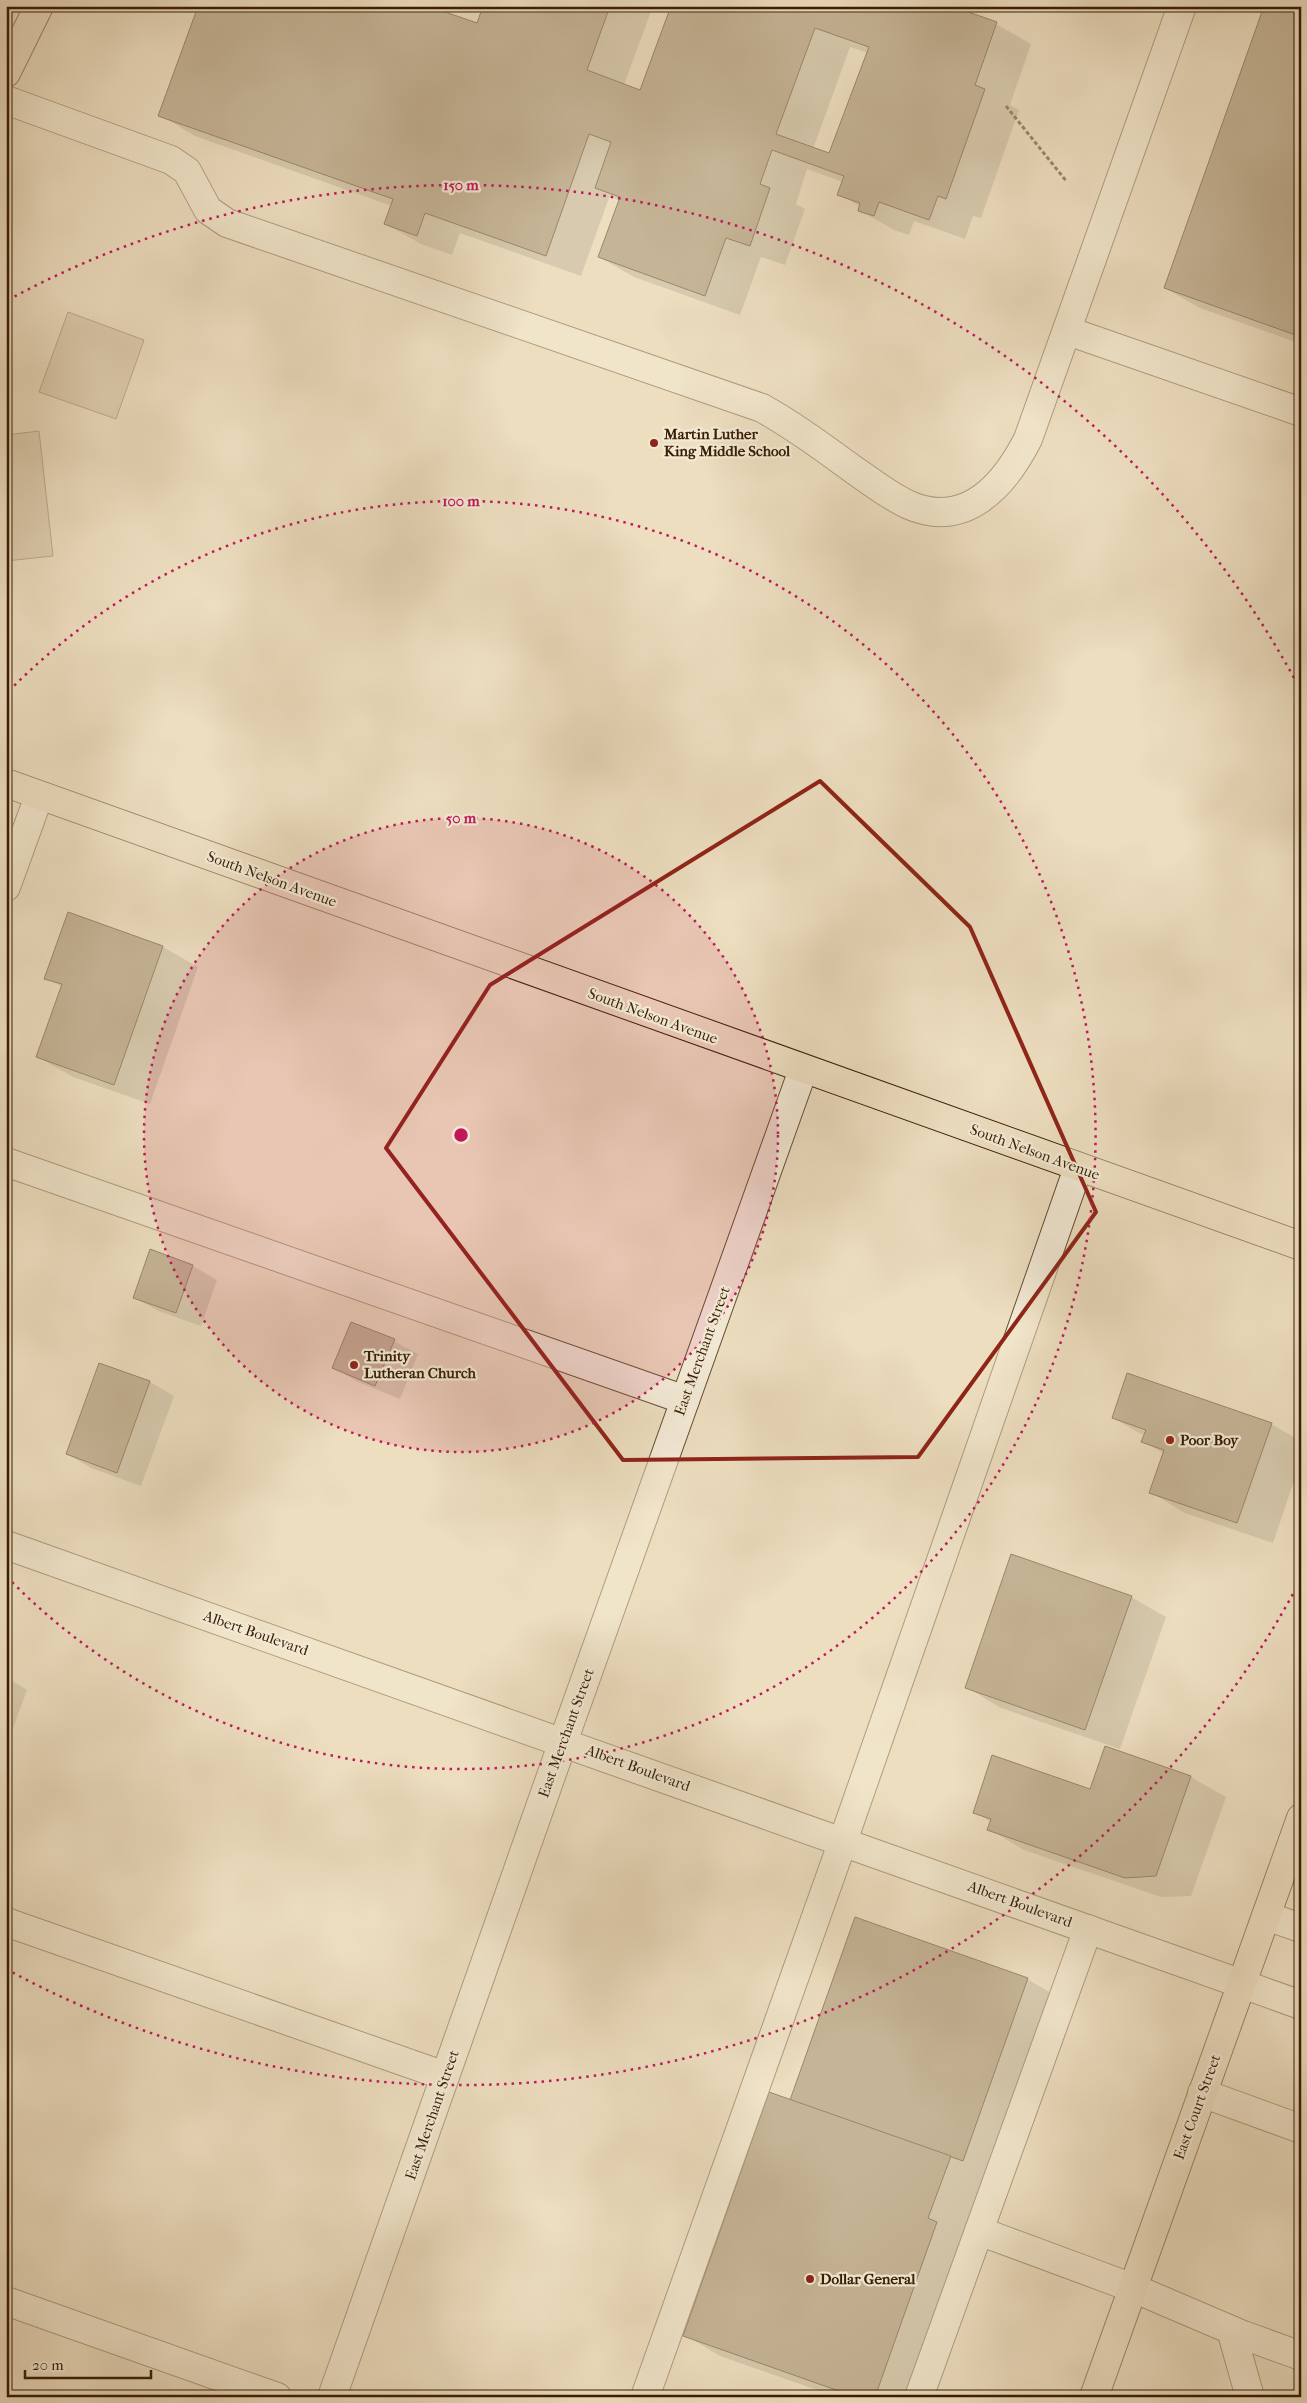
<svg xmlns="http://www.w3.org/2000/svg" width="1307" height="2403" viewBox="0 0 1307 2403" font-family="'IM FELL French Canon',serif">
<rect width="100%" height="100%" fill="#eddec0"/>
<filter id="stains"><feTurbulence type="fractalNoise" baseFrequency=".004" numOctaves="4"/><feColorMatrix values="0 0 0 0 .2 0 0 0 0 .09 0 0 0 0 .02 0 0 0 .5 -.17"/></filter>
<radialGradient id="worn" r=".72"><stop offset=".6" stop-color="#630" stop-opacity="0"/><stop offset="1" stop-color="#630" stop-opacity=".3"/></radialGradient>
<g fill="#cebda0" stroke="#836d52">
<path d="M68,312l76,28 -28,79 -77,-27z"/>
<path d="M39,431l14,125 -47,5v-126z"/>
</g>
<g fill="#0003" fill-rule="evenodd">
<path d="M192,6l285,19 7,-19h169l-29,79 17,6 31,-85 324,18 35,20 -21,61 9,5 -38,108 -8,-2 -8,23 -51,-18 -5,14 -15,-5 -35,-20 2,-3 -22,-13 4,-12 -36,-13 -11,35 9,5 -20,56 -24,-8 -21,58 -106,-38 -35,-20 20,-56 -9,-6 -29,81 -121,-43 -8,22 -31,-11 -35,-20 6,-18 -197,-70 -35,-21 38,-105zM850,47l18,6 -38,102 -17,-6z"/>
<path d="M1301,6v338l-101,-36 -35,-20z"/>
<path d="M69,914l94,33 35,20 -48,137 -77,-27 -35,-20 24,-70 -16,-9z"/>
<path d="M150,1251l43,15 24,14 -16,46 -43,-15 -24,-14z"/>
<path d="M394,1341l24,13 -18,45 -42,-17 -24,-14z"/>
<path d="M100,1364l50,18 24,14 -33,90 -50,-18 -24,-14z"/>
<path d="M1113,1418l158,6 30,17v19l-28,83 -88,-30 -35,-21 14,-38 -21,-13 2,-5z"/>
<path d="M1131,1597l35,20 -46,132 -119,-41 -35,-21z"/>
<path d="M6,1677l21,13 -21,57z"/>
<path d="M1191,1777l35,20 -35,99 -30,1 -137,-47 -35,-21 2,-7 -17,-10z"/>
<path d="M1027,1979l45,26 -155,392h-80l-117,-41 -35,-21z"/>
</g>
<g fill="#968165" stroke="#381d03" fill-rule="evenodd">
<path d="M190,6h238l49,17 6,-17h127l-23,64 53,20 31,-84h280l46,16 -22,63 10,4 -39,110 -8,-3 -9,24 -50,-18 -5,14 -16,-5 2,-8 -23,-8 7,-19 -72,-26 -12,34 10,4 -20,58 -24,-8 -21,58 -107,-39 22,-60 -25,-9 16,-46 -22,-8 -43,122 -121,-43 -8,23 -33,-12 9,-25 -235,-83 39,-107zM815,28l54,19 -40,106 -53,-19z"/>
<path d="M1264,6h37v331l-137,-49z"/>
<path d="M68,912l95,34 -49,139 -78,-28 26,-73 -18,-5z"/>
<path d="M150,1249l43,16 -17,48 -43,-15z"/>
<path d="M351,1322l44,17 -20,47 -43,-18z"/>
<path d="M99,1363l51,18 -33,92 -51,-19z"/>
<path d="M1127,1373l145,50 -35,100 -88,-30 15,-43 -23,-8 5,-12 -34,-12z"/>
<path d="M1011,1554l121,42 -47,134 -120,-42z"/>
<path d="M1105,1746l86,30 -35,100 -31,2 -138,-48 4,-11 -18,-6 19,-58 98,34z"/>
<path d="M855,1917l173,61 -65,183 -173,-61z"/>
<path d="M769,2092l182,64 -23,62 9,4 -62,175h-19l-173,-61z"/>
</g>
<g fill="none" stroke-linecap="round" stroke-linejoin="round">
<defs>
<g id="minor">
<path d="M6,100l165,60 16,11 21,39 19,13 535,185c32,18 62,40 92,62 18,12 35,26 55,35 57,25 96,-21 119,-66l154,-433"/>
<path d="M1068,331l233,81"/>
<path d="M6,887l33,-91"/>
<path d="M6,1162l679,238"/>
<path d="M6,1545l1295,460"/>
<path d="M1266,1916l35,12"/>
<path d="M6,1922l439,154"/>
<path d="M1202,2093l99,36"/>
<path d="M979,2231l154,57 110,47 58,21"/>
<path d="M6,2301l271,96"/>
<path d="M1231,2330l19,67"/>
<path d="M332,2397l231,-655 240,-672"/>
<path d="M645,2397l198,-556 235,-673"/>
<path d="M919,2397l169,-468"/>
</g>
<g id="major">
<path d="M6,73l33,-67"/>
<path d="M6,783l1295,463"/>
<path d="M1094,2397l207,-579"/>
</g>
</defs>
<use href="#minor" stroke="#654d32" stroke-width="30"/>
<use href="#major" stroke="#381d03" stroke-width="30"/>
<path stroke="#381d03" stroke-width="3" stroke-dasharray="4 2.5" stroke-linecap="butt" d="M1006,106l61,76"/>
<use href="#minor" stroke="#f3ead6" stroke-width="28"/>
<use href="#major" stroke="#eddec0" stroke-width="28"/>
</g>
<path d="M0 0H1307V2403H0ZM820,781l150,146 126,285 -178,245 -295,3 -237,-312 104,-163z" fill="#eddec0" fill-opacity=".55" fill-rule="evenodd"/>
<path fill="none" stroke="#8f2418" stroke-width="4" stroke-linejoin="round" d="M820,781l150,146 126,285 -178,245 -295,3 -237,-312 104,-163z"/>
<circle cx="461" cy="1135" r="317" fill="#c2185b" fill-opacity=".12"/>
<g fill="none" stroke="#c2185b" stroke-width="2.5" stroke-dasharray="2.5 5">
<circle cx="461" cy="1135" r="317"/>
<path d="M9 691A634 634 0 1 1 9 1579"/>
<path d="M1300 1581A950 950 0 0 1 8 1970M8 300A950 950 0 0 1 1300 689"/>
</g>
<g fill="#8f2418" stroke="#f3ead6" stroke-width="2">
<circle cx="654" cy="443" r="5"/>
<circle cx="354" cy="1365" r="5"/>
<circle cx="1170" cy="1440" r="5"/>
<circle cx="810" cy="2279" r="5"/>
</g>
<g text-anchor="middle" stroke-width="4.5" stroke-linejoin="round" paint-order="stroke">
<g font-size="15" font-weight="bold" fill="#381d03" stroke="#f3ead6" text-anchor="start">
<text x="664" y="439">Martin Luther<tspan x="664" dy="17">King Middle School</tspan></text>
<text x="364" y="1361">Trinity<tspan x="364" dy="17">Lutheran Church</tspan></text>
<text x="1180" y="1445">Poor Boy</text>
<text x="820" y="2284">Dollar General</text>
</g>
<g font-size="15" fill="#381d03" stroke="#f3ead6">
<text transform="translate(272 879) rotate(20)" y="5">South Nelson Avenue</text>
<text transform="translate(653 1016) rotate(20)" y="5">South Nelson Avenue</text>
<text transform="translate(1035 1152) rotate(20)" y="5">South Nelson Avenue</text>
<text transform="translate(702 1351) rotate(-70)" y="5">East Merchant Street</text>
<text transform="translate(256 1633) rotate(19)" y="5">Albert Boulevard</text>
<text transform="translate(566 1733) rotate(-70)" y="5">East Merchant Street</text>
<text transform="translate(638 1768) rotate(20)" y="5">Albert Boulevard</text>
<text transform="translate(1020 1904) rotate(20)" y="5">Albert Boulevard</text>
<text transform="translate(1197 2107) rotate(-70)" y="5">East Court Street</text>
<text transform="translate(432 2115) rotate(-71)" y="5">East Merchant Street</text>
</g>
</g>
<circle cx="461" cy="1135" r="8" fill="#c2185b" stroke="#f3ead6" stroke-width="2.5"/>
<g font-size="15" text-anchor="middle" font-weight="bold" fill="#c2185b" stroke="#f3ead6" stroke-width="4.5" stroke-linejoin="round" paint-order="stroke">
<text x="461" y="190">150 m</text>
<text x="461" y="506">100 m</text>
<text x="461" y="823">50 m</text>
</g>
<rect width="1307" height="2403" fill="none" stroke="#eddec0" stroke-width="25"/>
<rect x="8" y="8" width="1292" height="2388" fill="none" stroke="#381d03" stroke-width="2.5"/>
<rect x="12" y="12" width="1282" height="2378" fill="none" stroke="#381d03"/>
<path d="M25 2370v8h126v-8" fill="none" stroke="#381d03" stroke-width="2.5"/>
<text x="32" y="2370" font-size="15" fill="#381d03" stroke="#f3ead6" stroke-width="4" paint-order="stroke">20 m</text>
<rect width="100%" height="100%" filter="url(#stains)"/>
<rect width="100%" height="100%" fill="url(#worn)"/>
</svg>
